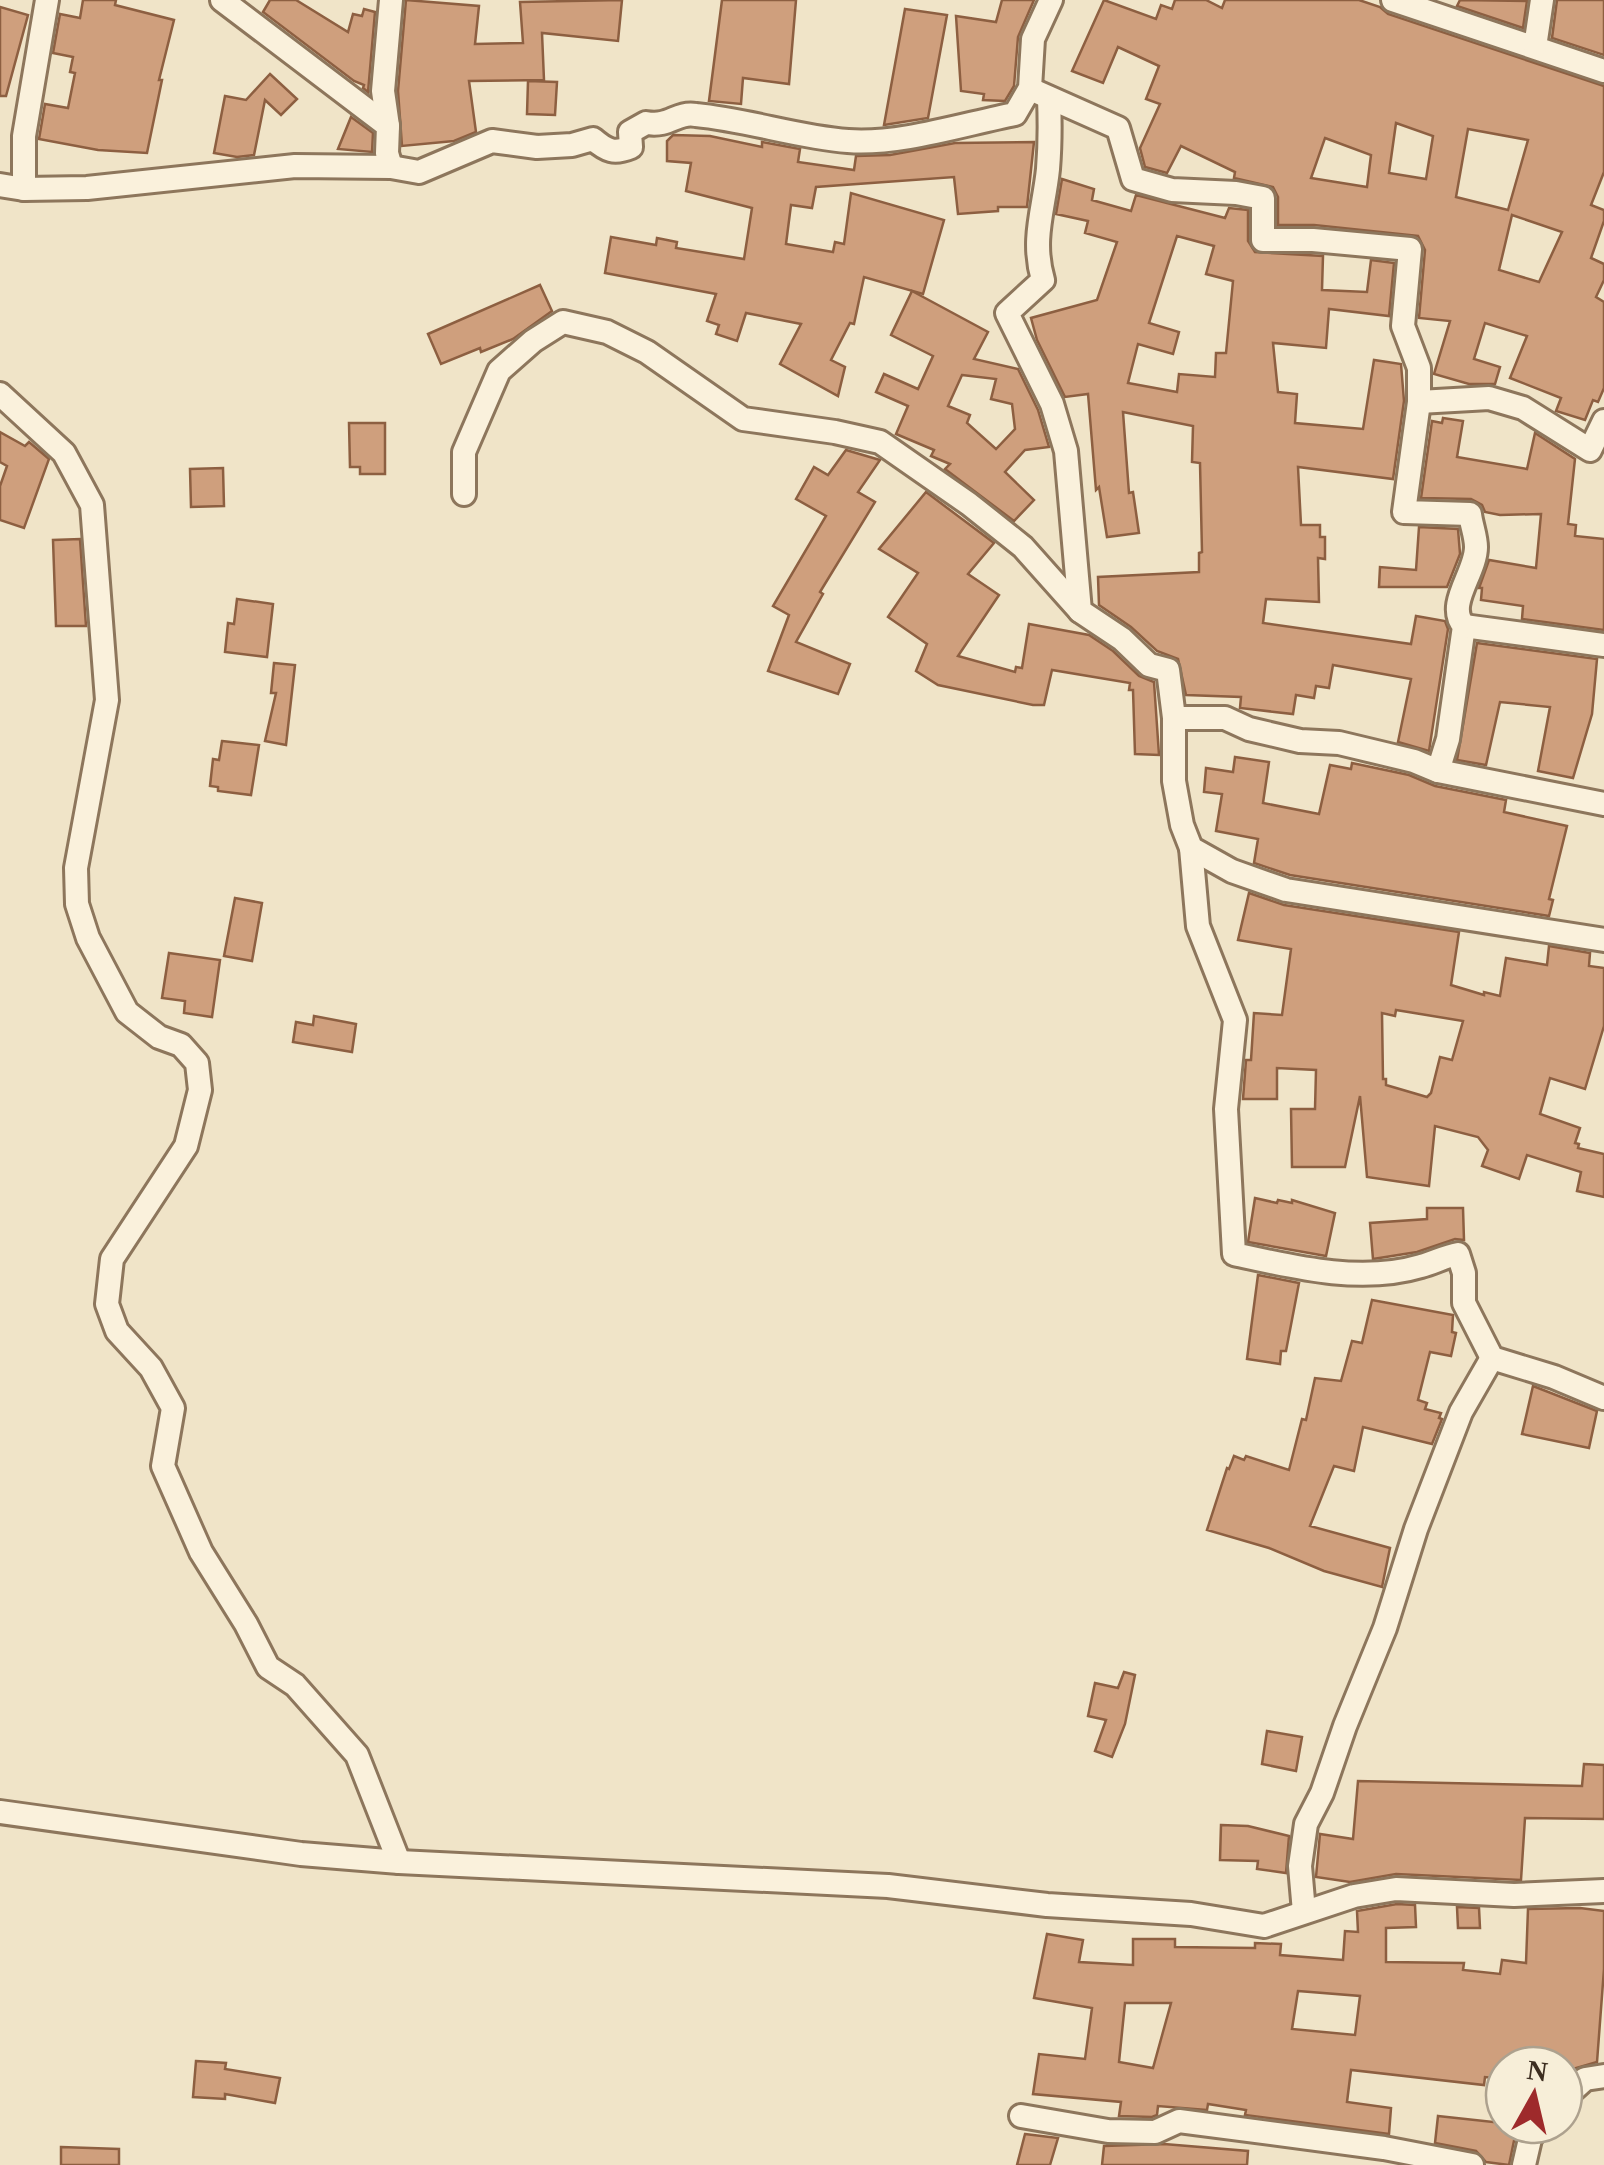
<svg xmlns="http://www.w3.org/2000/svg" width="1604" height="2165" viewBox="0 0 1604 2165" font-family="'Times New Roman',serif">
<rect width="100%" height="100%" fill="#f0e4c8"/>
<g fill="#cf9f7d" stroke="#8d5f41" stroke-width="2.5" fill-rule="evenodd">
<path d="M83,0h33l-1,5 59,15 -15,60h3l-15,73 -49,-3 -59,-11 6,-35 23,4 7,-35 -5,-1 3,-15 -20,-4 7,-39 20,4z"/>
<path d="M270,0h26l52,32 5,-18 9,2 2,-7 11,3 -7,80 -5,-4 1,-3 -10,-4 -91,-69z"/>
<path d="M406,0l73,6 -4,38 48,-1 -3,-41 102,-2 -4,41 -76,-8 2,47 -75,1 7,51 -22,9 -52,5 -4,-55z"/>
<path d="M722,0h74l-7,84 -46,-6 -2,26 -32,-3z"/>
<path d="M1002,0h32l-16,37 -4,49 -9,15 -22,-1 1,-6 -23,-3 -5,-75 40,6z"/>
<path d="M1104,0l52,19 5,-14 11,4 3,-9h31l16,8 3,-8h134l21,7 8,7 216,72v86l-13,33 13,5v11l-13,37 13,6v16l-8,17 8,5v86l-6,14 -5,-2 -8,20 -29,-9 5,-13 -51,-20 17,-42 -42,-13 -11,36 26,8 -5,17h-26l-35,-10 16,-53 -31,-3 6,-68 -7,-14 -104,-11h-36v-28l-5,-10 -39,-9 1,-6 -54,-26 -14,27 -22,-6 -5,-19 20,-44 -14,-5 13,-33 -41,-19 -15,36 -31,-12zM1396,123l37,13 -7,43 -37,-6zM1468,129l60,11 -20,70 -52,-13zM1325,138l46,17 -4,32 -56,-9zM1512,215l50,17 -23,50 -40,-12z"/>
<path d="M1460,0l67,1 -4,27 -66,-22z"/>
<path d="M1557,0h47v55l-52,-17z"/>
<path d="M0,7l28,8 -22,81h-6z"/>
<path d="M905,9l42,6 -19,103 -44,7z"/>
<path d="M270,74l27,25 -16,16 -16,-15 -11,55 -17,2 -23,-4 11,-57 21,4z"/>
<path d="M528,81l29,1 -2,33 -28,-1z"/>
<path d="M351,117l22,16 -1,19 -34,-3z"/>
<path d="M673,135l37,1 52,11v-5l38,7 -2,13 56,8 2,-14 34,-1 65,-12 79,-1 -7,65h-29v4l-40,3 -4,-37 -138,10 -4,21 -21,-3 -5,39 47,8 2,-10 9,2 7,-51 93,27 -21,74 -59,-17 -10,47 -4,-1 -19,37 14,7 -7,29 -58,-32 21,-40 -55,-11 -9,28 -21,-7 3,-9 -12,-4 9,-27 -111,-21 6,-36 45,8 1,-7 20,4 -1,6 68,11 8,-51 -66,-17 5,-28 -24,-2v-20z"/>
<path d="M1062,179l32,10 -2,11 39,11 5,-16 89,23 4,-10 19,2v31l7,11 68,4 -1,34 45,2 4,-32 23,3 -5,53 -60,-7 -3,39 -53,-5 5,49 19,2 -2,29 68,6 11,-69 27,4 3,37 -11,78 -95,-12 3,58h19v12h5v22l-7,-1 1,44 -53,-3 -3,24 148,21 5,-28 29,5 3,8 -19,122 -31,-9 13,-63 -78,-14 -4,23 -13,-2 -2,12 -18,-3 -3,19 -53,-6 1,-11 -55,-2 -8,-36 -21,-8 -26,-24 -32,-22 -1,-28 101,-5v-19l3,-1 -2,-89 -8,-1 1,-36 -70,-14 6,81 4,-1 6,41 -32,4 -8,-50 -3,3 -8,-96 -23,3 -28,-57 -6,-22 66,-18 20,-58 -32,-9 3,-12 -32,-7zM1177,236l37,10 -8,28 27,7 -7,72h-10l-1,24 -36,-3 -2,18 -49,-9 10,-39 35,10 6,-22 -30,-9z"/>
<path d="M540,285l12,26 -39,28 -32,13 -1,-4 -39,16 -13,-30z"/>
<path d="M912,291l76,41 -14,27 44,10 20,41 11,37 -24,3 -20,22 29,28 -20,21 -69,-52 5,-5 -19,-8 3,-6 -38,-16 12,-28 -32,-14 8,-18 34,15 15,-33 -42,-21zM962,375l34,4 -5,20 21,5 3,25 -19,20 -29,-26 3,-8 -22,-9z"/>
<path d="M1443,418l20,3 -6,36 70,12 8,-36 40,26 -7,65 8,1 -1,11 29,3v91l-82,-11 1,-13 -42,-6 1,-12h-3l10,-28 47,8 5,-54 -41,1 -15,-3 -3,-7 -11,-6 -50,-1 11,-77 10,2z"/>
<path d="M349,423h36v51h-25v-7h-10z"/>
<path d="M0,432l25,14 4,-4 20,17 -25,69 -24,-8v-34l7,-20 -7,-4z"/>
<path d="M846,450l34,10 -22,32 17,10 -55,90 3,2 -27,48 54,22 -12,30 -70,-23 21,-56 -16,-9 53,-90 -30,-17 18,-32 14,8z"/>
<path d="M223,468l1,38 -33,1 -1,-38z"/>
<path d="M926,492l68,51 -26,31 31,21 -41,61 57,16 1,-5 6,1 7,-44 60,11 24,16 26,25 15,6 5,73 -24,-1 -2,-64h-4l1,-7 -78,-13 -8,35h-11l-95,-20 -22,-14 11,-27 -39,-27 30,-44 -39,-24z"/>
<path d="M1419,527l39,2 2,25 -13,33h-68l1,-20 36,3z"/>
<path d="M80,539l6,87h-30l-3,-86z"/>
<path d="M237,599l36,5 -6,53 -42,-5 3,-29 6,1z"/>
<path d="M1477,643l120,16 -5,55 -19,64 -35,-7 12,-64 -50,-5 -14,63 -29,-5z"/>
<path d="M274,663l21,2 -9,80 -21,-4 11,-48h-5z"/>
<path d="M222,741l37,4 -8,50 -33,-4v-4l-8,-1 3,-27 6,1z"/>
<path d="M1235,757l34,5 -6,41 56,11 11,-49 21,4 1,-6 57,12 26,11 71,14 -2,12 63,14 -18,73 4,1 -4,16 -259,-41 -36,-12 4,-24 -42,-8 6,-37 -18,-2 2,-24 27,4z"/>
<path d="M1249,893l35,12 175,27 -8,53 33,10v-3l16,4 6,-38 41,7 2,-19 41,7 -1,13 15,2v58l-19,63 -35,-11 -10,36 40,14 -5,15 4,1 -1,4 26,6v43l-27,-6 4,-19 -54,-17 -8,24 -37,-13 6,-16 -10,-13 -43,-11 -6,60 -62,-9 -7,-81 -15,71h-53l-1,-58h24l1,-39 -39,-2v31h-34l3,-39h5l3,-47 28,2 9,-66 -53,-9zM1396,1010l67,11 -11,39 -12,-3 -9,36 -4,4 -41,-12v-6h-3l-1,-66 13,3z"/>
<path d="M235,898l27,5 -10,58 -28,-5z"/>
<path d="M169,953l51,7 -8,57 -28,-4 1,-12 -23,-3z"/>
<path d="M314,1016l42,8 -4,28 -59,-10 3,-20 17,3z"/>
<path d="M1255,1198l22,5 1,-3 14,3v-3l43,13 -9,43 -78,-14z"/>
<path d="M1427,1208h36l1,32 -9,-1 -38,13 -44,7 -3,-36 57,-4z"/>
<path d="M1258,1275l41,8 -13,68h-5l-1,13 -33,-5z"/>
<path d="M1372,1300l81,15 -1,17 4,1 -5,23 -21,-4 -12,48 9,3 -2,6 16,4 -2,5 3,1 -10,25 -69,-17 -9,44 -20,-5 -24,60 80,22 -8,39 -58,-16 -55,-23 -62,-18 20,-62 2,1 5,-13 10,4 2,-4 43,14 13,-51 4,1 9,-42 26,3 11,-40 10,2z"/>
<path d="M1533,1386l64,25 -8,37 -67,-14z"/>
<path d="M1124,1672l11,3 -10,49 -13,33 -17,-6 11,-31 -18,-4 7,-33 23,5z"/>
<path d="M1267,1731l35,6 -6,34 -34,-7z"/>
<path d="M1584,1764l20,1v54l-79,-1 -4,62 -125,-6 -46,8 -34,-5 4,-43 33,5 5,-58 224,5z"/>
<path d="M1221,1825l27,1 41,10 -3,37 -29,-4 1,-8 -38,-1z"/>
<path d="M1397,1904l18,1 1,22 -30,1v34l78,1 -1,7 37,4 2,-14 24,3 2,-54 52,-1 24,3v58l-7,93 -24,7h-9v-4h-60v14l-19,-2 -1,8 -133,-15 -4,32 44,6 -2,26 -144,-19 1,-5 -38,-6 -1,6 -49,-4 -1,9 -5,2 -33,-1 2,-14 -88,-8 6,-40 46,5 7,-51 -58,-10 13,-64 36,6 -4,22 54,3v-26h42v8l80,1v-5l26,1 -1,11 63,5 2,-29 13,1 -1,-21zM1298,1991l62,5 -5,39 -63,-6zM1125,2003h46l-18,65 -34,-6z"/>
<path d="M1457,1907l22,1 1,20h-22z"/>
<path d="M196,2061l30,2 -1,6 55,9 -5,25 -50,-9v5l-32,-2z"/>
<path d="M1438,2116l83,9 -6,11 -6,29 -23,-3 -10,-11 -41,-8z"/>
<path d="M1025,2134l33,4 -8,27h-33z"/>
<path d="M1164,2144l84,7 -1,14h-145l2,-19z"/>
<path d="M61,2147l58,2v16h-58z"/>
</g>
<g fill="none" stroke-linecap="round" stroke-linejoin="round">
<defs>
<g id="street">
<path d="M222,0l166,126 -1,27 4,14"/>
<path d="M1393,0l211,71"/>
<path d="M1535,47l7,-47"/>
<path d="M1037,92l81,36 15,51 39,11 64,3 27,5v42h50l97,9 -7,77 16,42v34l-15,110 66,2c1,10 6,22 6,33 0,26 -31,58 -12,79l-16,113 -10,32"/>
<path d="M1049,98c1,24 1,47 -1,71 -4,40 -17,70 -5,111l-36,33 45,91 14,47 14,160 42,28 27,26 19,5 6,48v63l8,44 9,23 41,23 54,19 318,50"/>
<path d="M388,126l-5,-35 8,-91"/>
<path d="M0,185l24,4 63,-1 208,-22 96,1 28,5 73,-31 45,6 35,-2 21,-6c14,12 21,15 38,8l-1,-15 16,-9c25,4 29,-11 50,-8 52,5 101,22 152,26 51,4 116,-17 167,-27l15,-26 3,-49 18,-39"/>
<path d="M24,189v-53l23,-136"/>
<path d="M0,394l64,59 28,52 15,195 -31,168 1,36 11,34 39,74 32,25 22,8 16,18 3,27 -14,56 -74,113 -5,45 10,27 34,37 22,40 -10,58 38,86 45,72 22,43 27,18 62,70 42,107"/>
<path d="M1419,402l70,-4 34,10 67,42 14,-29"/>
<path d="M464,494v-42l35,-81 34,-30 30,-19 44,10 40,20 96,67 92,13 45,10 89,62 54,43 57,64"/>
<path d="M1464,626l140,19"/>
<path d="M1174,718h51l24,11 51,12 39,2 75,18 24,10 166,33"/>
<path d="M1191,848l7,78 37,94 -9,89 8,145c59,13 127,30 187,12 13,-3 24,-10 37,-12l6,19v30l28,55 62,19 50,21"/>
<path d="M0,1812l301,42 98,8 489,24 159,19 144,9 73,12 90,-30 42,-7 118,6 90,-4"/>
<path d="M1304,1912l-4,-46 6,-42 16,-31 23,-67 40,-98 31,-99 45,-117 31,-54"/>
<path d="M1564,2098l21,-19 19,-3"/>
<path d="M1021,2116l87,15 47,1 24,-11 205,27 88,17"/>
<path d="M1524,2165l6,-26 9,-14"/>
</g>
</defs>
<use href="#street" stroke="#8d765c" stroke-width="28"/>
<use href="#street" stroke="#faf1dc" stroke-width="22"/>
</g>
<g transform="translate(1534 2095) rotate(8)"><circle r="48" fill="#f7eed8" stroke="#ada18e" stroke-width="2.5"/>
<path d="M0-8L18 38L0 25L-18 38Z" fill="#9e2a2b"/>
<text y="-15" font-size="28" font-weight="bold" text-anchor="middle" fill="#3d2e20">N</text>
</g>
</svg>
